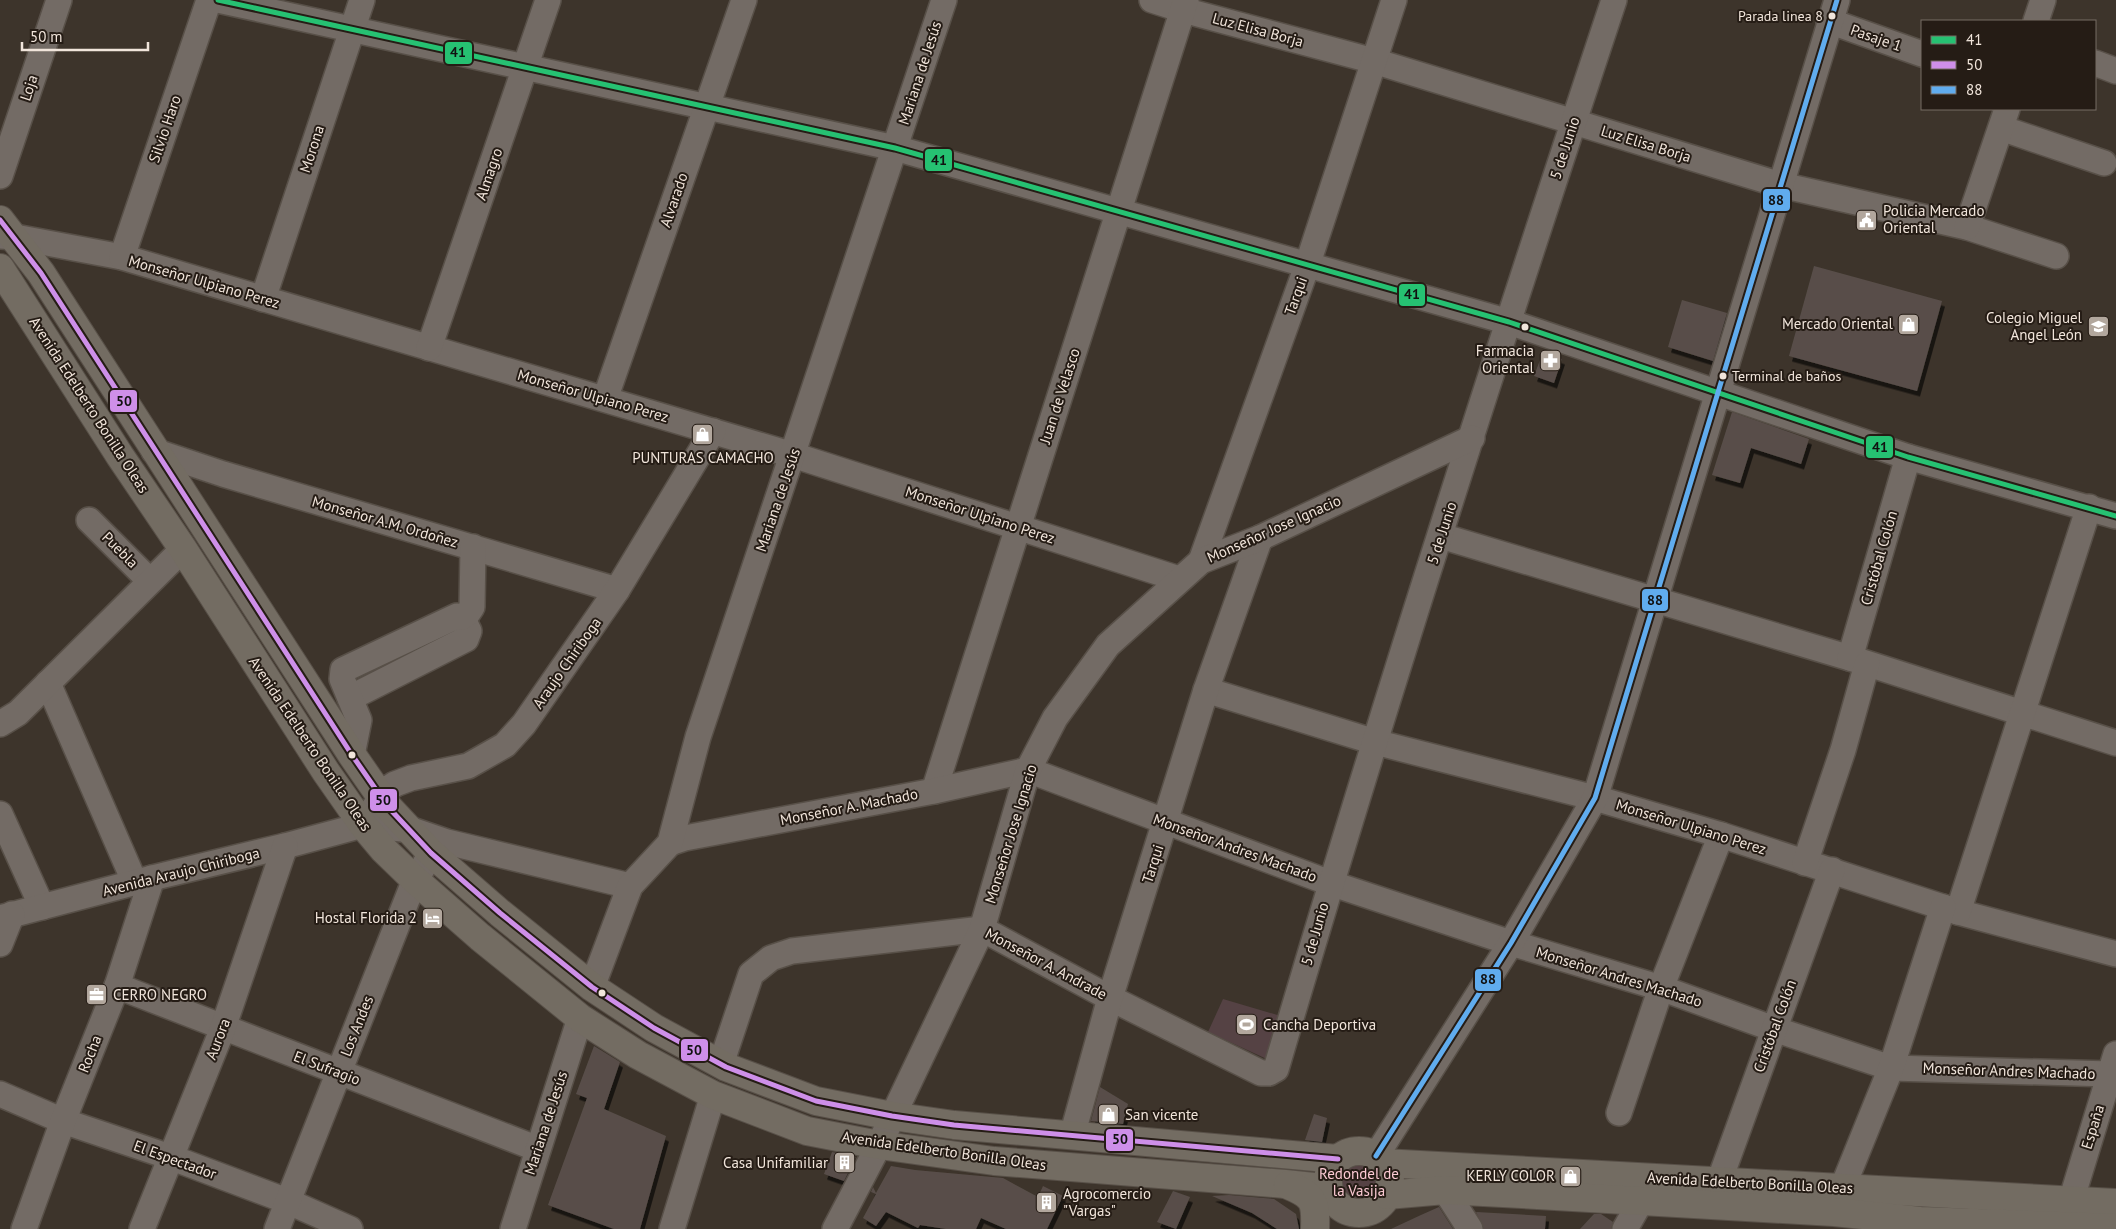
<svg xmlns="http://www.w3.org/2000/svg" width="2116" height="1229" viewBox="0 0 2116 1229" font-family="'PT Sans',sans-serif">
<defs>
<filter id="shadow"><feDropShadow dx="3" dy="5.5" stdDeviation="0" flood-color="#0009"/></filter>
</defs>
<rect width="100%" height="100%" fill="#3d342b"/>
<g fill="#554244">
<path d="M1223,999l61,18 -15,43 -61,-28z"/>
<circle cx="1358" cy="1183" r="21"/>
</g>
<g fill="#584e49" filter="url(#shadow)">
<path d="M1814,266l128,35 -25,90 -128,-35z"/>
<path d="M1682,300l45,13 -14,48 -45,-14z"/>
<path d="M1543,352l19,7 -8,24 -20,-7z"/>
<path d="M1732,412l77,27 -8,25 -50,-16 -11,35 -28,-8z"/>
<path d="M594,1046l26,16 -16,47 62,27 -26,93h-26l-66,-24 39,-107 -11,-4z"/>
<path d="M1100,1087l28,17 -5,20 -32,-3z"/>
<path d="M1314,1114l13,4 -5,24 -17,-2z"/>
<path d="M832,1152l24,5 -12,24 -20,-7z"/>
<path d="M891,1166l24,4 88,8 35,19 5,-11 20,10 -16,33h-41l-25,-11 -5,11h-30l-26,-4 -2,3 -32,-16 -10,14 -13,-8 13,-24 -5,-2 2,-5 3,6z"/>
<path d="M1173,1191l17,6 -14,32 -19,-7z"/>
<path d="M1229,1195l45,4 22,15 3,15h-22l-25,-16 -40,-17z"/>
<path d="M1439,1207l14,22h-62l30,-14z"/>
<path d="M1476,1212l70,4 -1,13h-61z"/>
<path d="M1594,1214h7l12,8 -2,7h-31z"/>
</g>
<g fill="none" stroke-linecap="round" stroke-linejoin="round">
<defs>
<g id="minor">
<path d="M218,0l677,148 614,174 399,135 208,59"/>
<path d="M1152,0l31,10 191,51 407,124 186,42 89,29"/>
<path d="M1829,21l93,33"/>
<path d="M2036,21l7,-21"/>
<path d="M2095,63l21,8"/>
<path d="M2001,128l103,35"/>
<path d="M0,176l59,-176"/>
<path d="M1967,227l40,-118"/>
<path d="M0,236l15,1 107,20 671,198 386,124"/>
<path d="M122,257l87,-257"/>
<path d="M263,299l99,-299"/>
<path d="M429,348l119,-348"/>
<path d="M605,399l139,-399"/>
<path d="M154,451l69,23 394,116"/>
<path d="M89,520l61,61"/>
<path d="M1441,536l409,122 266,85"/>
<path d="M1201,561l106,-295 87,-266"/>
<path d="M1850,658l58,-201"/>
<path d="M48,683l87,200"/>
<path d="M1206,690l169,52 220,56 126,37 237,77 158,42"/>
<path d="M350,698l116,-59 3,-8 -7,-14"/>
<path d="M0,724l18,-11 165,-164"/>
<path d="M352,755l7,-35 -17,-41 1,-9 114,-54 5,1 6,-4 4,-6 1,-60"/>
<path d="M934,791l252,-791"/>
<path d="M0,814l42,93"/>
<path d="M370,814l16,-24 9,-6 16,-6 57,-12 37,-21 19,-21 93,-134 96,-159"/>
<path d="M670,843l15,-5 249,-47 94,-21 302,113 181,60 150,45 113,41 117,39 219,6"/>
<path d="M1805,863l38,-113 24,-86"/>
<path d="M1958,912l131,-405"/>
<path d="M0,918l152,-40 133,-32 78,-21 49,5 35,12 183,44"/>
<path d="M0,944l12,-30"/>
<path d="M117,986l421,163"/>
<path d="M592,987l38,-101 40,-43 28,-106 246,-737"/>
<path d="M721,1064l30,-90 20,-16 21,-7 190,-22 128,69 151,75h8l7,-4c105,-358 220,-714 338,-1069"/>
<path d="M0,1094l63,27 107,36 117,44 63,28"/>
<path d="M1619,1113l42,-125 60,-153"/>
<path d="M1072,1136l38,-138 96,-308 54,-152"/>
<path d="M1376,1156l135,-213 84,-145 242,-798"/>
<path d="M1719,1182l113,-312"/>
<path d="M1842,1189l49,-121 52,-161"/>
<path d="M1445,1190l25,39"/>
<path d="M2071,1201l45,-147"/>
<path d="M24,1229l39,-108 54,-135 35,-108"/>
<path d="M142,1229l81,-201 62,-182"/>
<path d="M277,1229l135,-342 19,-34"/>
<path d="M513,1229l67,-211"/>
<path d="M672,1229l41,-134"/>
<path d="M835,1229l44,-84 103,-216 46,-159 27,-52 53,-73 93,-84 59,-23 212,-100"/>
<path d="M1625,1229l16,-28"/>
</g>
<g id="major">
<path d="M0,220l41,53 311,482 36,52 43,46 69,60 92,74 62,41 72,39 90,34 76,15 62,9 384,34"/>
<path d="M0,268l120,188 63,93 143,223 37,53 21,25 31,30 65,57 100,81 58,37 75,40 94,36 72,14 115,16 291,23 38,4 6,4"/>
<circle cx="1359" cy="1182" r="31"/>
<path d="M1383,1163l733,40"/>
<path d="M1288,1185c26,11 28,16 27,44"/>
<path d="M1387,1195l58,-5 58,3 331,19 86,9 196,7"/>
</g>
</defs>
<use href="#minor" stroke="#585048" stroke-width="28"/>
<use href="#major" stroke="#585048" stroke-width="30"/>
<use href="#minor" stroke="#736b65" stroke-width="25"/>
<use href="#major" stroke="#736c62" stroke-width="28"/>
<defs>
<path id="bus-1" d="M218,0l677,148 614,174 399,135 208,59"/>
<path id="bus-2" d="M0,220l41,53 311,482 36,52 43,46 69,60 92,74 62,41 72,39 90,34 76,15 62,9 384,34"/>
<path id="bus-3" d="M1376,1156l135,-213 84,-145 242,-798"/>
</defs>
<use href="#bus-1" stroke="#251c15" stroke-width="9"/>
<use href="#bus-2" stroke="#251c15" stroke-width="9"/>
<use href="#bus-3" stroke="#251c15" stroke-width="9"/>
<use href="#bus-1" stroke="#26c172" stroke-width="5"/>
<use href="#bus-2" stroke="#ce8fe9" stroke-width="5"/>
<use href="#bus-3" stroke="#60acee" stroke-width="5"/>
</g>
<defs>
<symbol id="civic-square" viewBox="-11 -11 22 22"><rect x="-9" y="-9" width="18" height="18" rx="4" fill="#b2a79d" stroke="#251c15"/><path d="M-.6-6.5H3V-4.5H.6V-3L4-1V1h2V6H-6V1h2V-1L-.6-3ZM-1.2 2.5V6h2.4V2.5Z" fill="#fff"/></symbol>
<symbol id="shop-square" viewBox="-11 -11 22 22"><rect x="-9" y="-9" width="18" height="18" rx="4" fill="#b2a79d" stroke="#251c15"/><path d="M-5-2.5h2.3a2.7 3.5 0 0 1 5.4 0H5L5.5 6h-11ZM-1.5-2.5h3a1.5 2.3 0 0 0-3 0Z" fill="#fff"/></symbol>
<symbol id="school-square" viewBox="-11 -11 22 22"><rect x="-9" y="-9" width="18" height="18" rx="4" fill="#b2a79d" stroke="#251c15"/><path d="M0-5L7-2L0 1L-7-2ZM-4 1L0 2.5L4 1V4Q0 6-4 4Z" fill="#fff"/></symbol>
<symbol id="pharmacy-square" viewBox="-11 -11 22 22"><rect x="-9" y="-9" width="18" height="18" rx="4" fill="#b2a79d" stroke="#251c15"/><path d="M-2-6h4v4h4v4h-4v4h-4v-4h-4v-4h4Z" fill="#fff"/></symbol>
<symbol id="hotel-square" viewBox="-11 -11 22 22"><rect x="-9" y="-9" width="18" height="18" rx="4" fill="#b2a79d" stroke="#251c15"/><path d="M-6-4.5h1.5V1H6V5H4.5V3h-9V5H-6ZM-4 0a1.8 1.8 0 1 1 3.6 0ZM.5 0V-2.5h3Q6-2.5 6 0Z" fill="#fff"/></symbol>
<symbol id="office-square" viewBox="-11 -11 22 22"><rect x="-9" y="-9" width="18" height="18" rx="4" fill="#b2a79d" stroke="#251c15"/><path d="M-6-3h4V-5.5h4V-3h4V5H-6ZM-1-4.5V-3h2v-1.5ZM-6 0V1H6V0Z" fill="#fff"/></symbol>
<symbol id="stadium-square" viewBox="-11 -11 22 22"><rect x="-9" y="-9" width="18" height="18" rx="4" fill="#b2a79d" stroke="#251c15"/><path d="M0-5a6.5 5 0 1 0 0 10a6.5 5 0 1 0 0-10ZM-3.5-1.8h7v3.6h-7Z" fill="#fff"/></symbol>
<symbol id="building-square" viewBox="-11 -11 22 22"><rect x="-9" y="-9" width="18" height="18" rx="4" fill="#b2a79d" stroke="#251c15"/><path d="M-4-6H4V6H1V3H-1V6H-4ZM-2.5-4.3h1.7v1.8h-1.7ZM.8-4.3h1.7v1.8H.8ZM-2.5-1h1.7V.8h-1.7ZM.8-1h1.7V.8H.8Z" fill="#fff"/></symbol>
</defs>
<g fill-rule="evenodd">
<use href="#civic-square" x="1854" y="208" width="25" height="25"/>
<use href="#shop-square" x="1896" y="312" width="25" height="25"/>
<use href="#school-square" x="2086" y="314" width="25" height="25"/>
<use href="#pharmacy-square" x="1538" y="348" width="25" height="25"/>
<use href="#shop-square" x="690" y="422" width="25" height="25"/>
<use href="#hotel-square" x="420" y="906" width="25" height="25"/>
<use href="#office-square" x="84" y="982" width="25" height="25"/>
<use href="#stadium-square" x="1234" y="1012" width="25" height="25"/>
<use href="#shop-square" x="1096" y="1102" width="25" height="25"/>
<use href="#building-square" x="832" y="1150" width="25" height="25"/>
<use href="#shop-square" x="1558" y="1164" width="25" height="25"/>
<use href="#building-square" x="1034" y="1190" width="25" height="25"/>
</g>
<g fill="#f1e5db" stroke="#251c15" stroke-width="2">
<circle cx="1832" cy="16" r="4.5"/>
<circle cx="1525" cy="327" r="4.5"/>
<circle cx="1723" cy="376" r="4.5"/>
<circle cx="352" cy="755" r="4.5"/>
<circle cx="602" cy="993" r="4.5"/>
</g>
<g text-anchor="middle" stroke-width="4" stroke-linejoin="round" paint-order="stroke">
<g font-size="14" fill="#f1e5db" stroke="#251c15" text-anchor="end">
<text x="1823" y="21">Parada linea 8</text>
<text x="1732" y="381" text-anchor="start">Terminal de baños</text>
</g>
<g font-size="15" fill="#f1e5db" stroke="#251c15">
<text transform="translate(1258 30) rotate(15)" y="5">Luz Elisa Borja</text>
<text transform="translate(1876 38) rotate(19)" y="5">Pasaje 1</text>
<text transform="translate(920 73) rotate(-72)" y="5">Mariana de Jesús</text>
<text transform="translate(29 88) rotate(-72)" y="5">Loja</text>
<text transform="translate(165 129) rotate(-71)" y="5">Silvio Haro</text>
<text transform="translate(1646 144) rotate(17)" y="5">Luz Elisa Borja</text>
<text transform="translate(1565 148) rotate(-72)" y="5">5 de Junio</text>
<text transform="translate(312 149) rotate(-72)" y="5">Morona</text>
<text transform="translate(489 174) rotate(-71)" y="5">Almagro</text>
<text transform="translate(674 200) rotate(-71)" y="5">Alvarado</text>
<text transform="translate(204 282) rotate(16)" y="5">Monseñor Ulpiano Perez</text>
<text transform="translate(1296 296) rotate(-70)" y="5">Tarqui</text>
<text transform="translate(593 396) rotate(16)" y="5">Monseñor Ulpiano Perez</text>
<text transform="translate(1060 396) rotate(-72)" y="5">Juan de Velasco</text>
<text transform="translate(89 405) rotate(57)" y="5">Avenida Edelberto Bonilla Oleas</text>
<text transform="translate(778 500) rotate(-71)" y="5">Mariana de Jesús</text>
<text transform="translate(980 515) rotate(18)" y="5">Monseñor Ulpiano Perez</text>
<text transform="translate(385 522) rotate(16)" y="5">Monseñor A.M. Ordoñez</text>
<text transform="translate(1274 529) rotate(-24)" y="5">Monseñor Jose Ignacio</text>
<text transform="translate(1442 533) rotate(-72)" y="5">5 de Junio</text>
<text transform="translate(120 550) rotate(45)" y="5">Puebla</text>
<text transform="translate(1879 558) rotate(-74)" y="5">Cristóbal Colón</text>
<text transform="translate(567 663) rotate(-55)" y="5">Araujo Chiriboga</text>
<text transform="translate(310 744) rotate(56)" y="5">Avenida Edelberto Bonilla Oleas</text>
<text transform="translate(849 807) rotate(-11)" y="5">Monseñor A. Machado</text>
<text transform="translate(1691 827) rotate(17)" y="5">Monseñor Ulpiano Perez</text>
<text transform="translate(1011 834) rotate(-73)" y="5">Monseñor Jose Ignacio</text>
<text transform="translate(1235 848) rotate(20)" y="5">Monseñor Andres Machado</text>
<text transform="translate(1153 864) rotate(-72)" y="5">Tarqui</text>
<text transform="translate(181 872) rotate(-14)" y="5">Avenida Araujo Chiriboga</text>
<text transform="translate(1315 934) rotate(-74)" y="5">5 de Junio</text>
<text transform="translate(1046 964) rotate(28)" y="5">Monseñor A. Andrade</text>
<text transform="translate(1619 977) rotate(17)" y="5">Monseñor Andres Machado</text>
<text transform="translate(357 1026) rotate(-68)" y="5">Los Andes</text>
<text transform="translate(1775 1026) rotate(-70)" y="5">Cristóbal Colón</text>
<text transform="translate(218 1039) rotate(-69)" y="5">Aurora</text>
<text transform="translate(90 1054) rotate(-68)" y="5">Rocha</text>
<text transform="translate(327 1068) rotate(21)" y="5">El Sufragio</text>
<text transform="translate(2009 1071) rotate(2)" y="5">Monseñor Andres Machado</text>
<text transform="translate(546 1123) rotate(-72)" y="5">Mariana de Jesús</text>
<text transform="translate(2093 1127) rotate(-73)" y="5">España</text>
<text transform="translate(944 1151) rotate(8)" y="5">Avenida Edelberto Bonilla Oleas</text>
<text transform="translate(175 1160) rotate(20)" y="5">El Espectador</text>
<text transform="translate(1750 1183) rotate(3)" y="5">Avenida Edelberto Bonilla Oleas</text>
</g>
<g font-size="15" fill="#f1e5db" stroke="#251c15" text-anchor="end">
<text x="1883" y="216" text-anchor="start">Policia Mercado<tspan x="1883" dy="17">Oriental</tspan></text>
<text x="2082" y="323">Colegio Miguel<tspan x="2082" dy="17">Angel León</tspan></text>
<text x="1893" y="329">Mercado Oriental</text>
<text x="1534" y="356">Farmacia<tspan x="1534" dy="17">Oriental</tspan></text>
<text x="703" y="463" text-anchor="middle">PUNTURAS CAMACHO</text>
<text x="417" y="923">Hostal Florida 2</text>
<text x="113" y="1000" text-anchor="start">CERRO NEGRO</text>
<text x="1263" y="1030" text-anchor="start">Cancha Deportiva</text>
<text x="1125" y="1120" text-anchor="start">San vicente</text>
<text x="828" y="1168">Casa Unifamiliar</text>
<text x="1555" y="1181">KERLY COLOR</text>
<text x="1063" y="1199" text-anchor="start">Agrocomercio<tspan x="1063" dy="17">"Vargas"</tspan></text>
</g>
<g font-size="15" fill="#fbc9d3" stroke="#251c15">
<text x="1359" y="1179">Redondel de<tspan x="1359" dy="17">la Vasija</tspan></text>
</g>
</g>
<g stroke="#251c15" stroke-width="2">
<rect x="444" y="41" width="29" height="24" rx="5" fill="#26c172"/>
<rect x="924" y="148" width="29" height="24" rx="5" fill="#26c172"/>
<rect x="1762" y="188" width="29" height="24" rx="5" fill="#60acee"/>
<rect x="1398" y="283" width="28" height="24" rx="5" fill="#26c172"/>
<rect x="109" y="389" width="29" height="24" rx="5" fill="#ce8fe9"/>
<rect x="1865" y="435" width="29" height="24" rx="5" fill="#26c172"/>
<rect x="1641" y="588" width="28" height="24" rx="5" fill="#60acee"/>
<rect x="369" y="788" width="29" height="24" rx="5" fill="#ce8fe9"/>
<rect x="1474" y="968" width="28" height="24" rx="5" fill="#60acee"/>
<rect x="680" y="1038" width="29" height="24" rx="5" fill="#ce8fe9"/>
<rect x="1105" y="1128" width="29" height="24" rx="5" fill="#ce8fe9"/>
</g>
<g font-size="14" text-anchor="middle" font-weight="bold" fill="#111">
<text x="458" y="57">41</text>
<text x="939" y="165">41</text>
<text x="1776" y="205">88</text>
<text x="1412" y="299">41</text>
<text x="124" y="406">50</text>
<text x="1880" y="452">41</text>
<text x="1655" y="605">88</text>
<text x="383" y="805">50</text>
<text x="1488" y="984">88</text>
<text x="694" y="1055">50</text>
<text x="1120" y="1144">50</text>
</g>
<rect x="1921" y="20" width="175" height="90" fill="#251c15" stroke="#776c64"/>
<rect x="1931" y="36" width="25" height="8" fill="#26c172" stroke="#776c64"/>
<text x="1966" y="45" font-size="15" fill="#f1e5db">41</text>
<rect x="1931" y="61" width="25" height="8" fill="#ce8fe9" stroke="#776c64"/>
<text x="1966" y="70" font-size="15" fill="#f1e5db">50</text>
<rect x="1931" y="86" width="25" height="8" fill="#60acee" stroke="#776c64"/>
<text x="1966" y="95" font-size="15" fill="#f1e5db">88</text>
<path d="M22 42v8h126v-8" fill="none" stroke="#f1e5db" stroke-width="2.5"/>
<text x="30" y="42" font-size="15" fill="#f1e5db" stroke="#251c15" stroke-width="4" paint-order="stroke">50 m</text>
</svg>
